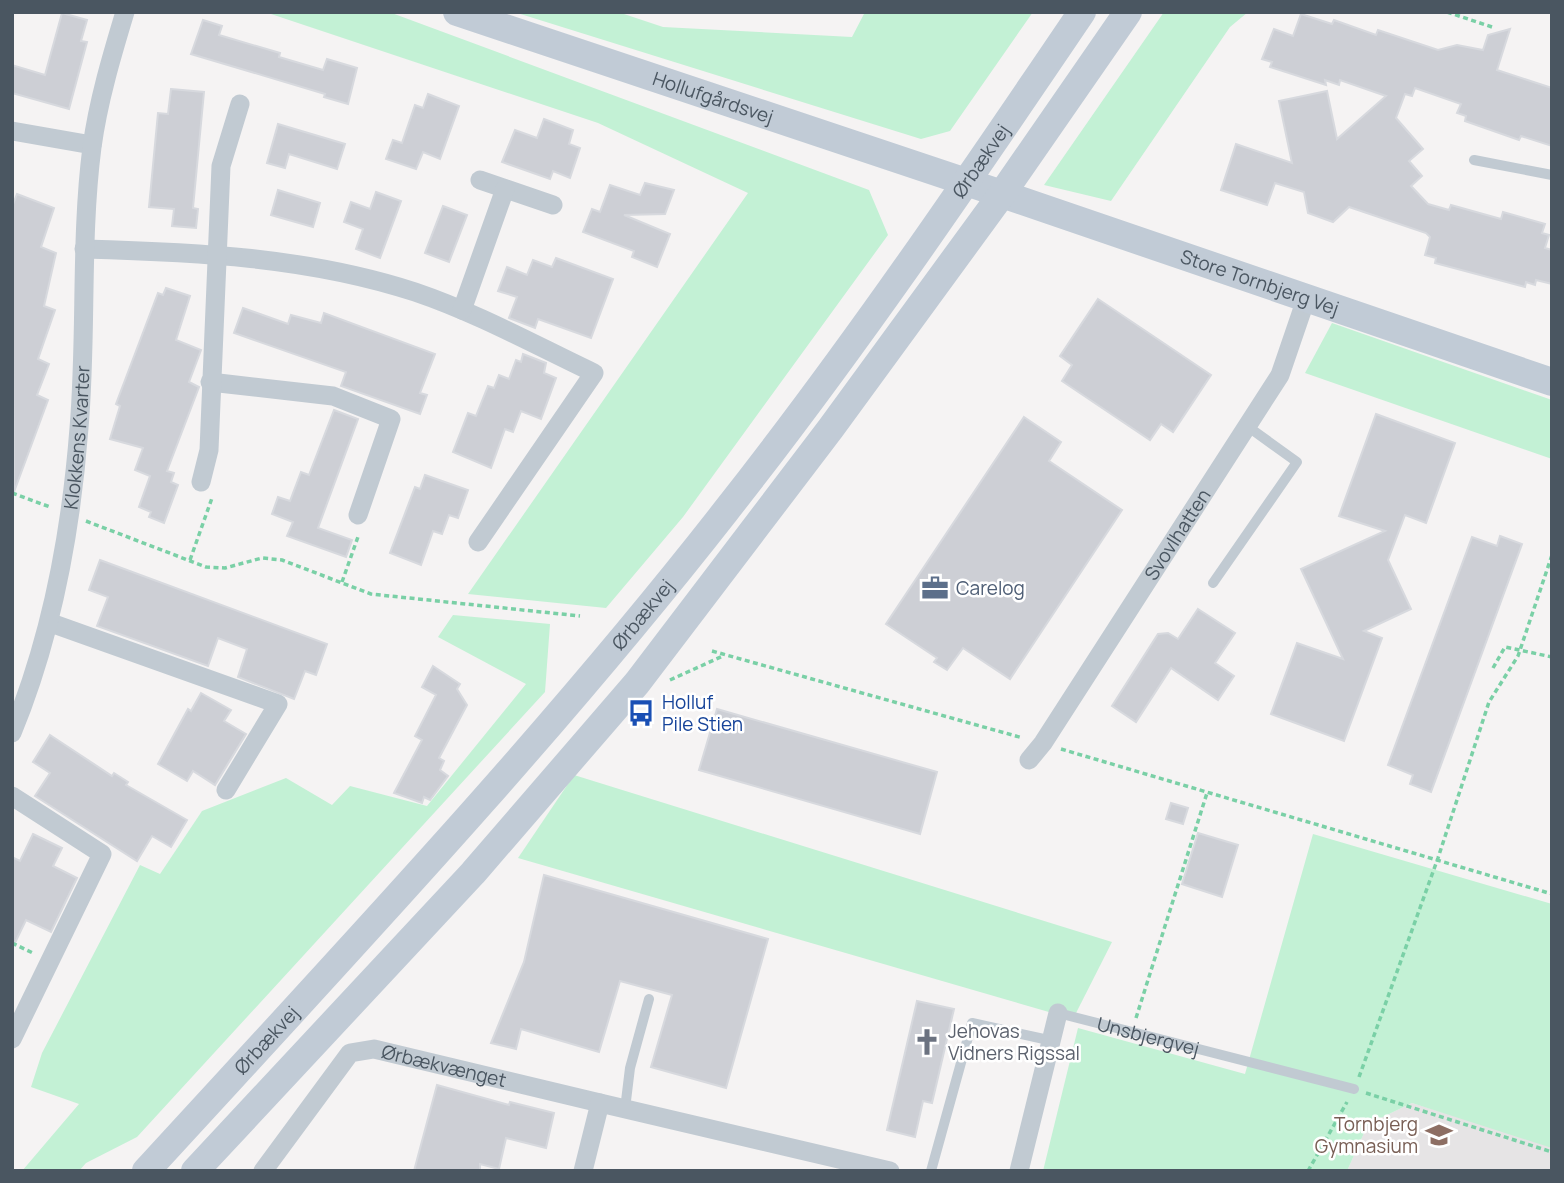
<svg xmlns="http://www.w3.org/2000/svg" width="1564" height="1183" viewBox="0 0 1564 1183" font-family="Manrope,sans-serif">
<rect width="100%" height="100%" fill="#f5f3f3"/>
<path fill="#e6e4e5" d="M1412,1103l140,43v25h-205l21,-47z"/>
<g fill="#c3f1d5">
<path d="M265,12h124l480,178 19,45 -205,282 -77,91 -138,-14 280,-401 -150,-70z"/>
<path d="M514,12h104l45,15 189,10 13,-25h168l-83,119 -29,8z"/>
<path d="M1164,12h84l-18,15 -119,174 -67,-16z"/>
<path d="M1332,323l220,77v59l-247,-86z"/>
<path d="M453,615l97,9 -5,68 -408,445 -51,26 -7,8h-57l57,-67 -48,-17 11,-34 98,-188 20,9 42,-63 84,-33 46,27 18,-19 77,20 99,-122 -88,-47z"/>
<path d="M574,775l538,167 -39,77 -555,-161z"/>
<path d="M1313,834l239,70v244l-140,-45 -44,21 -21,47h-304l35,-143 167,46z"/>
</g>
<g fill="#cdcfd5" stroke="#d7d9de" stroke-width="2">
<path d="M62,13l25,7 -6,21 6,1 -18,67 -57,-16v-28l33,10z"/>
<path d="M1301,14l31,10 2,-4 42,15 2,-5 60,20 19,-5 26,5 5,-15 22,-6 -13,41 55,18v58l-31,-10 -2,4 -54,-19 1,-5 -9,-3 4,-9 -46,-16 -3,8 -7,-2 -9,24 27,31 -14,12 13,15 -11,10 17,18 21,6 2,-5 50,14 2,-7 42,12 -3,9 7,2 -4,13 7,2v34l-16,-4 -1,5 -9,-3 -1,5 -90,-24 1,-5 -11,-3 5,-18 -4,-4 -77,-26 -16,15 -25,-9 -4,-21 -29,-9 -8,22 -46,-15 15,-46 56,19 -13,-62 48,-10 10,48 49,-43 -46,-16 -1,5 -14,-5 1,5 -56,-18 2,-5 -10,-3 12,-30 19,7z"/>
<path d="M203,20l19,6 -3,9 61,18 -1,4 44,13 4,-11 30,9 -9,36 -24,-7 1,-3 -134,-40z"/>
<path d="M171,89l33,3 -11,116 5,1 -2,19 -24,-2 2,-17 -25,-2 9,-94 10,1z"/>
<path d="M428,94l31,12 -19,53 -17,-7 -7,17 -30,-10 7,-19 9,3 13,-38 8,3z"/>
<path d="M544,119l29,11 -4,14 11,4 -10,30 -17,-7 -3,8 -48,-17 13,-32 22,8z"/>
<path d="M278,124l67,20 -8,25 -48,-15 -4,14 -18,-5z"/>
<path d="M645,183l29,7 -9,24 -41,1 46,19 -13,33 -25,-10 2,-6 -51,-19 9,-23 8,3 10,-27 30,10z"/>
<path d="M278,190l42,13 -7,24 -42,-12z"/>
<path d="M376,192l25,9 -21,57 -24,-9 7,-20 -19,-7 7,-20 19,7z"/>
<path d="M17,194l37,14 -13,39 15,6 -12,53 11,4 -17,49 11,5 -12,31 11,5 -34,92 -2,-285z"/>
<path d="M443,206l24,9 -18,47 -24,-9z"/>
<path d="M556,258l57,21 -22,59 -53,-19 -3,9 -26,-10 8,-21 -19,-6 9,-24 20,8 6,-15 19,7z"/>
<path d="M166,288l24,8 -14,44 25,10 -12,32 10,5 -32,84 7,2 -3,9 7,3 -14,38 -15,-6 2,-5 -12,-5 11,-31 -15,-6 8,-22 -33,-9 10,-33 -4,-2 42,-111 5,2z"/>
<path d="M1098,299l113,76 -38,57 -12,-8 -11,16 -88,-59 10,-16 -12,-9z"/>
<path d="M243,308l45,16 3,-9 30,8 3,-10 111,41 -15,39 7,2 -7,19 -79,-28 5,-14 -112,-39z"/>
<path d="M523,354l23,9 -2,10 12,5 -15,41 -20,-8 -8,21 -8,-3 -14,39 -38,-16 15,-39 8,3 12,-30 6,2 5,-13 10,4 7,-19 5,2z"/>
<path d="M334,410l24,9 -40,109 34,12 -6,17 -59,-21 6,-14 -21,-8 6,-17 12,4 11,-29 8,3z"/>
<path d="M1376,414l79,29 -29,80 -21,-8 -17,45 23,49 -47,22 18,7 -38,103 -73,-27 26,-71 46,16 -42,-90 84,-38 -46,-15z"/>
<path d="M1024,417l37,25 -12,19 73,49 -112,169 -47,-31 -16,22 -13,-8 3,-4 -51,-34z"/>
<path d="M425,475l43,15 -10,28 -9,-3 -7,19 -9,-3 -12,34 -31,-12 25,-66 5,2z"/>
<path d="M1500,536l22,8 -91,248 -21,-8 3,-9 -25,-10 84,-228 25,9z"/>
<path d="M100,560l227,84 -11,31 -11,-4 -11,28 -56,-22 9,-28 -29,-11 -10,28 -111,-40 11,-29 -19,-7z"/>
<path d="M1198,609l37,24 -20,30 19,13 -16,24 -47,-32 -35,54 -24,-16 46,-72 10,-1 10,6z"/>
<path d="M433,666l27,18 -3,5 10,16 -28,53 5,3 -4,9 8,6 -18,24 -6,-3 -2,6 -28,-10 28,-53 -7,-4 21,-41 -14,-8z"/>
<path d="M201,693l30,17 -7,11 22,13 -31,51 -22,-14 -6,10 -29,-17 30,-55 3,2z"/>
<path d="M717,709l220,63 -17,62 -221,-64z"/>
<path d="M50,735l62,41 2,-3 14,9 -2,3 61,35 -16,27 -19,-11 -15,25 -102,-65 15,-23 -17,-11z"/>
<path d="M1171,803l17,5 -5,16 -17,-5z"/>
<path d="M1198,833l40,12 -16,52 -40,-13z"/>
<path d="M33,834l29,14 -9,18 24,12 -26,54 -25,-12 -14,29v-92l8,4z"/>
<path d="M544,875l224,64 -42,149 -75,-21 21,-72 -52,-14 -21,71 -78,-23 -5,20 -25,-6 33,-81z"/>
<path d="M917,1001l37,8 -22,94 -9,-2 -8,36 -28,-7z"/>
<path d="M437,1085l72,20 1,-3 44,11 -8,35 -40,-10 -7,31 -19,-5v7h-66z"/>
</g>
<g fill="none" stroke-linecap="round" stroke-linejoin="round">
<g stroke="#7ad0a6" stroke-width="3.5" stroke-dasharray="5 3.5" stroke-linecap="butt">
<path d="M1447,12l45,15"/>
<path d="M12,493l38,14"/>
<path d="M86,521l120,46 19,1 37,-10 20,2 89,34 209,22"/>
<path d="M190,560l22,-62"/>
<path d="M342,582l17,-48"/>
<path d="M712,651l311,87"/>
<path d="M1493,668l12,-21 47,10"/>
<path d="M670,680l53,-24"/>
<path d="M1061,749l491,145"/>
<path d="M12,943l21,10"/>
<path d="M1136,1018l71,-225"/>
<path d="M1359,1077l79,-219 51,-156 29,-46 34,-101"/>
<path d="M1366,1093l186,59"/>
<path d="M1308,1171l39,-69"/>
</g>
<g stroke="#c1cad2" stroke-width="10">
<path d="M1474,160l78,15"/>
<path d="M1213,583l84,-121 -50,-36"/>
<path id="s1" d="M1058,1013l296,76"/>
<path d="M625,1109l5,-41 19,-69"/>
<path d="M931,1171l41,-148 81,18"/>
</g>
<g stroke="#c1cad2" stroke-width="19">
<path d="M12,131l80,14"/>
<path d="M480,180l73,25"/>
<path d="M84,249c111,3 224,8 331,43 62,21 120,53 179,81l-116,169"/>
<path d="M462,310l43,-121"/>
<path d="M210,382l123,14 58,23 -33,96"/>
<path d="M201,482l8,-32 12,-284 19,-62"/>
<path d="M51,623l227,81 -52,86"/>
<path id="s2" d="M12,733c40,-97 59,-200 67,-305 8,-93 1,-188 13,-281 6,-45 20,-92 33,-135"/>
<path id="s3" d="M1029,760l14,-17 237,-368 26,-76"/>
<path d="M12,796l90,58 -90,185"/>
<path id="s4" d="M263,1171l87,-118 24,-4 226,54"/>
<path d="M583,1171l17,-68 290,68"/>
<path d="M1019,1171l39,-158"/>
</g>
<g stroke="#c1cbd6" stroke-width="28">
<path id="s5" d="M457,12l545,182 550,188"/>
<path id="s6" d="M146,1171c197,-215 399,-429 579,-659 127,-161 242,-330 357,-500"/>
<path d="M195,1171l278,-298 164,-190 194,-255 171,-234 126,-182"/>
</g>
</g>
<defs>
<symbol id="office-bare" viewBox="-9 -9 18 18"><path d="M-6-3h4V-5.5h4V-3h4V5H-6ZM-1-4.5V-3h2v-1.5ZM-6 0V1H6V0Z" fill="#5c6f8a" stroke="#fff" stroke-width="2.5" paint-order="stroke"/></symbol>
<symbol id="bus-bare" viewBox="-9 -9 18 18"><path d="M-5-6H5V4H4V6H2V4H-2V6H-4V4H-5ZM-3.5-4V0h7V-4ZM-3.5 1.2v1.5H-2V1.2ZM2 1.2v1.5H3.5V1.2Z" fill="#1a4fb4" stroke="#fff" stroke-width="2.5" paint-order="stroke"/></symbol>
<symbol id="church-bare" viewBox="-9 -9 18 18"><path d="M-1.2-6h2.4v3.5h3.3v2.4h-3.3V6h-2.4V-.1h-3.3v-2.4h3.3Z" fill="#6b7280" stroke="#fff" stroke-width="2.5" paint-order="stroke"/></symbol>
<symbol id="school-bare" viewBox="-9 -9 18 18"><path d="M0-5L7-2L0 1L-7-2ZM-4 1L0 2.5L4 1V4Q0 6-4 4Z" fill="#8d6e63" stroke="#fff" stroke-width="2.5" paint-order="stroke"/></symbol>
</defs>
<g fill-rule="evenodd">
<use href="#office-bare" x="916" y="569" width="38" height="38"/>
<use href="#bus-bare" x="622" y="694" width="38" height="38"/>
<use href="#church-bare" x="908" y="1023" width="38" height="38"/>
<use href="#school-bare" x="1420" y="1116" width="38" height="38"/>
</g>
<g text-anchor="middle" stroke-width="5" stroke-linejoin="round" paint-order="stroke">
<g font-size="19" fill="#4a5661" stroke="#fff">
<text dy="7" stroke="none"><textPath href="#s5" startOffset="270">Hollufgårdsvej</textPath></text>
<text dy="7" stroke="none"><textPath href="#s6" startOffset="1312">Ørbækvej</textPath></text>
<text dy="7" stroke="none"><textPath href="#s5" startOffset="847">Store Tornbjerg Vej</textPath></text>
<text dy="7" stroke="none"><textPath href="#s2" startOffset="304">Klokkens Kvarter</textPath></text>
<text dy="7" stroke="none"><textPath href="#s3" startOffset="270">Svovlhatten</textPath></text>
<text dy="7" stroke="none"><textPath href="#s6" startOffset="746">Ørbækvej</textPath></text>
<text dy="7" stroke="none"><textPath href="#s1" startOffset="93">Unsbjergvej</textPath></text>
<text dy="7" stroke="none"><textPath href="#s6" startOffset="178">Ørbækvej</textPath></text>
<text dy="7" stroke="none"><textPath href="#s4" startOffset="243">Ørbækvænget</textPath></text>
</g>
<g font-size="19" fill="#4e5e75" stroke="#fff" text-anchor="start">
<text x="956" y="595">Carelog</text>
</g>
<g font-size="19" fill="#164399" stroke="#fff" text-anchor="start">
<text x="662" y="709">Holluf<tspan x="662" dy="22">Pile Stien</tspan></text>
</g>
<g font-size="19" fill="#5b616d" stroke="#fff" text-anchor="start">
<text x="948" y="1038">Jehovas<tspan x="948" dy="22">Vidners Rigssal</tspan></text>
</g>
<g font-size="19" fill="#785e54" stroke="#fff" text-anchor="end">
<text x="1418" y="1131">Tornbjerg<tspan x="1418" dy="22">Gymnasium</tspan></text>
</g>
</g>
<rect width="1564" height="1183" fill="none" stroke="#4a5661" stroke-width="28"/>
</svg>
